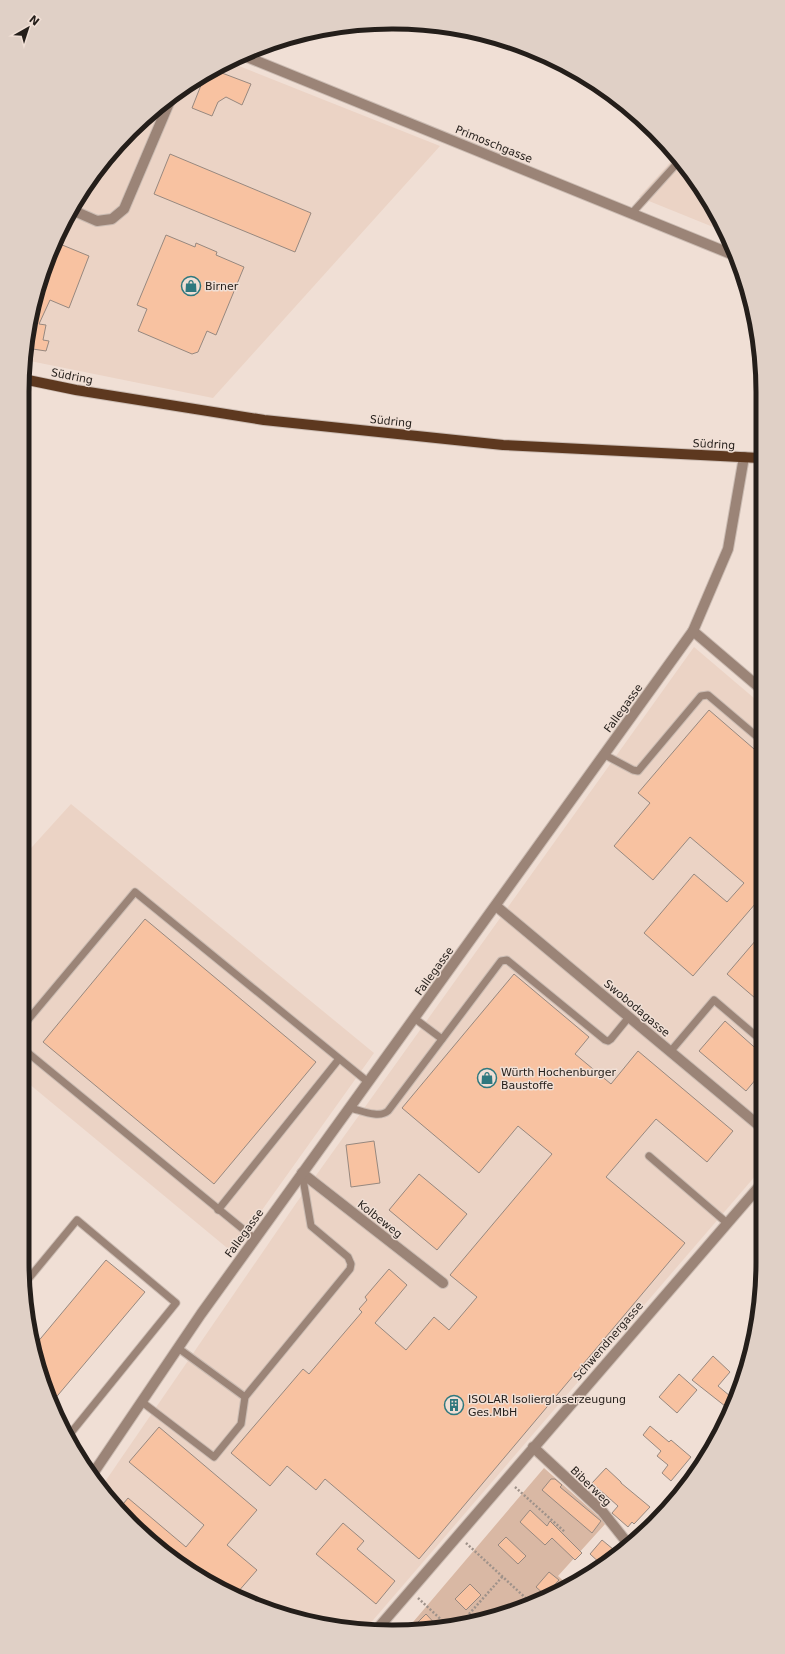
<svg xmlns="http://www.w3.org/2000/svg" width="785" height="1654" viewBox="0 0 785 1654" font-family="'DejaVu Sans',sans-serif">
<rect width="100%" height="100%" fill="#f0dfd5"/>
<g fill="#ebd3c5">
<path d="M229,62l211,84 -227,252 -188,-38 4,-40 21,-69 35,-65 46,-56 56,-46z"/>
<path d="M676,156l11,11 36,64 -84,-34z"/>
<path d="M694,647l67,57 2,463 -395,459 -48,-1 -113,-43 -59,-42 -48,-51 197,-287z"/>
<path d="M71,804l303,249 -142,199 -210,-174v-220z"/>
</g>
<path fill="#d9b8a4" d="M544,1468l62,55 -48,53 11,10 -12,8 -116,35 -33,-1z"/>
<g fill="#f8c2a1" stroke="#97887f">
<path d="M214,70l37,14 -9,21 -16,-8 -8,5 -6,14 -20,-8 13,-33z"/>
<path d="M170,154l141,59 -16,39 -141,-58z"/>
<path d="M166,235l29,12 1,-4 21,9 -1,3 28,12 -28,68 -9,-4 -9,21 -6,2 -54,-23 9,-22 -10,-4z"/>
<path d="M55,242l34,14 -20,52 -19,-8 -11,24 7,1 -3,15 6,1 -3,10 -20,-3 3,-28 21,-69z"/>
<path d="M709,710l52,45 1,141 -69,80 -49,-43 50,-59 33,28 17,-19 -54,-46 -37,43 -39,-34 36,-43 -12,-10z"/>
<path d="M145,919l171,143 -102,122 -171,-142z"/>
<path d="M762,933v71l-35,-30z"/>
<path d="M514,974l75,63 -14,17 36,30 27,-33 95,80 -26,31 -51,-43 -50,58 79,66 -266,316 -94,-80 -9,11 -29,-24 -17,20 -39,-33 72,-84 6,5 53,-62 -3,-3 8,-9 -2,-3 24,-28 18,16 -32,38 31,27 28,-33 15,13 28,-33 -27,-22 102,-121 -34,-28 -39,47 -77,-65z"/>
<path d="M725,1021l37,33v18l-16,19 -47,-40z"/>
<path d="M374,1141l6,42 -29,4 -5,-42z"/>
<path d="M419,1174l48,40 -30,36 -48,-40z"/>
<path d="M106,1260l39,32 -92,109 -11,-20 -6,-37z"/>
<path d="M713,1356l17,16 -12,14 18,15 -6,9 -38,-30z"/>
<path d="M679,1374l18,16 -20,23 -18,-16z"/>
<path d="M650,1426l19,16 2,-2 20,17 -20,24 -9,-8 6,-8 -11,-9 4,-5 -18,-16z"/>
<path d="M159,1427l98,83 -30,35 30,25 -20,23 -30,-11 -37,-26 -22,-16 -29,-31 9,-11 58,49 18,-22 -75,-63z"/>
<path d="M606,1468l15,14v1l29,24 -16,17 -2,-2 -4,5 -16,-14 6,-7 -26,-23z"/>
<path d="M551,1479h4l7,6 -2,2 41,34 -9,12 -50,-43z"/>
<path d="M530,1510l17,16 3,-5 32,32 -7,7 -23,-22 -7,7 -25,-23z"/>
<path d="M343,1523l21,18 -7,8 38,32 -19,23 -60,-50z"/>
<path d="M506,1537l20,19 -8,8 -20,-19z"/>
<path d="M602,1540l17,14 -17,11 -12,-11z"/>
<path d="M549,1572l10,8 -14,15 -9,-8z"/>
<path d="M470,1584l11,11 -15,15 -11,-11z"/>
<path d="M426,1614l14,15 -28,-1z"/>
</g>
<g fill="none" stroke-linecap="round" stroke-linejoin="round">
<defs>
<g id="lane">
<path d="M632,213l48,-53"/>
<path d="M605,755l28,15 5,1 63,-75 7,-1 53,45"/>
<path d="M414,1018l28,21"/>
<path d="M22,1027l113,-135 233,190"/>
<path d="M22,1048l233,191"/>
<path d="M670,1052l44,-52 48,41"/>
<path d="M350,1108c10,2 29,11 38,3l113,-150 6,-1 98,80 3,1 3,-2 18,-22"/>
<path d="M649,1156l78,67"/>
<path d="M218,1210l121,-151"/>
<path d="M25,1283l52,-63 99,83 -106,131"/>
<path d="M178,1348l67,49"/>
<path d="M142,1402l72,55 27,-33 4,-27 105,-128 1,-5 -3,-7 -37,-31 -9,-53"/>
</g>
<g id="street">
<path d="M242,55l494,201"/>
<path d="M72,210l25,11 15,-2 12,-10 48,-113"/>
<path d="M693,631l68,58"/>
<path d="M496,906l267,223"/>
<path d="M302,1173l141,110"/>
<path d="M533,1447l69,64 27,34"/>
<path d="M92,1475l109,-161 492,-683 35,-82 16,-92"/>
<path d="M379,1627l384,-445"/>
</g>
<path id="primary" d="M23,379l53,11 188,30 239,25 257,13"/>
</defs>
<use href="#lane" stroke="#cbbcb3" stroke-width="9"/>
<use href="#street" stroke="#cbbcb3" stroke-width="12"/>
<use href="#primary" stroke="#cbbcb3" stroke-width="12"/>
<g stroke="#9f928a" stroke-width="2.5" stroke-dasharray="2 2" stroke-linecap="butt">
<path d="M515,1487l50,45"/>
<path d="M466,1543l64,59"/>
<path d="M418,1598l31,29"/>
<path d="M461,1623l42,-47"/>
</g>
<use href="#lane" stroke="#9b8477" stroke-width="7"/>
<use href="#street" stroke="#9b8477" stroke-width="10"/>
<use href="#primary" stroke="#5d381f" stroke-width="10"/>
</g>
<defs>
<symbol id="shop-ring" viewBox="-11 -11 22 22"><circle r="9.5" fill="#f0dfd5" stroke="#2f787e" stroke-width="1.5"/><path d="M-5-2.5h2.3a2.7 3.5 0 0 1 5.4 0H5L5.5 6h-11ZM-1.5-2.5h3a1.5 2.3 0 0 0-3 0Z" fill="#2f787e"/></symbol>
<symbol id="building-ring" viewBox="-11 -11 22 22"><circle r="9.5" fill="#f0dfd5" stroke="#2f787e" stroke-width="1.5"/><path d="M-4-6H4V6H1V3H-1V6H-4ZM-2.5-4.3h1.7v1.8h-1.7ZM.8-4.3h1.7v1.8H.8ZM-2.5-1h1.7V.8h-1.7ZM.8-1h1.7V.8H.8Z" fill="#2f787e"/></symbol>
</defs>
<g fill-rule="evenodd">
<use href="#shop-ring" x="180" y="275" width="22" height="22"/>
<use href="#shop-ring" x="476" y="1067" width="22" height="22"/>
<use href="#building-ring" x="443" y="1394" width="22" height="22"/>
</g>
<g text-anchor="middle" stroke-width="3" stroke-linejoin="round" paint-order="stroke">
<g font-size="11" fill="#241e1a" stroke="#f0dfd5">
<text transform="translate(494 144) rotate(22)" y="4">Primoschgasse</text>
<text transform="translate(72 376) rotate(11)" y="4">Südring</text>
<text transform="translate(391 421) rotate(6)" y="4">Südring</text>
<text transform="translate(714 444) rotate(3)" y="4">Südring</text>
<text transform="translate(623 708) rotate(-54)" y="4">Fallegasse</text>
<text transform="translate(434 971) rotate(-54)" y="4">Fallegasse</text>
<text transform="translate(637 1008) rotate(40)" y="4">Swobodagasse</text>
<text transform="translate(380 1219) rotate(38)" y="4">Kolbeweg</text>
<text transform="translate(244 1233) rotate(-54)" y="4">Fallegasse</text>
<text transform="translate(608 1341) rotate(-49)" y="4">Schwendnergasse</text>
<text transform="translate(591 1486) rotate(44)" y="4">Biberweg</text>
</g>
<g font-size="11" fill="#241e1a" stroke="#f0dfd5" text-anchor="start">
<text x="205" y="290">Birner</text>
<text x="501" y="1076">Würth Hochenburger<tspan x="501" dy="13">Baustoffe</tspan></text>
<text x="468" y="1403">ISOLAR Isolierglaserzeugung<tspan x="468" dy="13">Ges.MbH</tspan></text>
</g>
</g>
<path d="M0 0H785V1654H0ZM392 29H393A363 363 0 0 1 756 392V1262A363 363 0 0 1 393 1625H392A363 363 0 0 1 29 1262V392A363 363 0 0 1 392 29Z" fill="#e0d0c6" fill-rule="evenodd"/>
<path fill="none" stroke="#241e1a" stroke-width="5" d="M392 29H393A363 363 0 0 1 756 392V1262A363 363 0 0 1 393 1625H392A363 363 0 0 1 29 1262V392A363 363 0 0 1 392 29Z"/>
<g transform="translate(28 28) rotate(39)" stroke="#f0dfd5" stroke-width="3" paint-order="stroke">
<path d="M0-3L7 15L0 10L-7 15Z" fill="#241e1a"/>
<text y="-6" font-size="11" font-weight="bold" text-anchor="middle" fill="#241e1a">N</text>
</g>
</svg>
